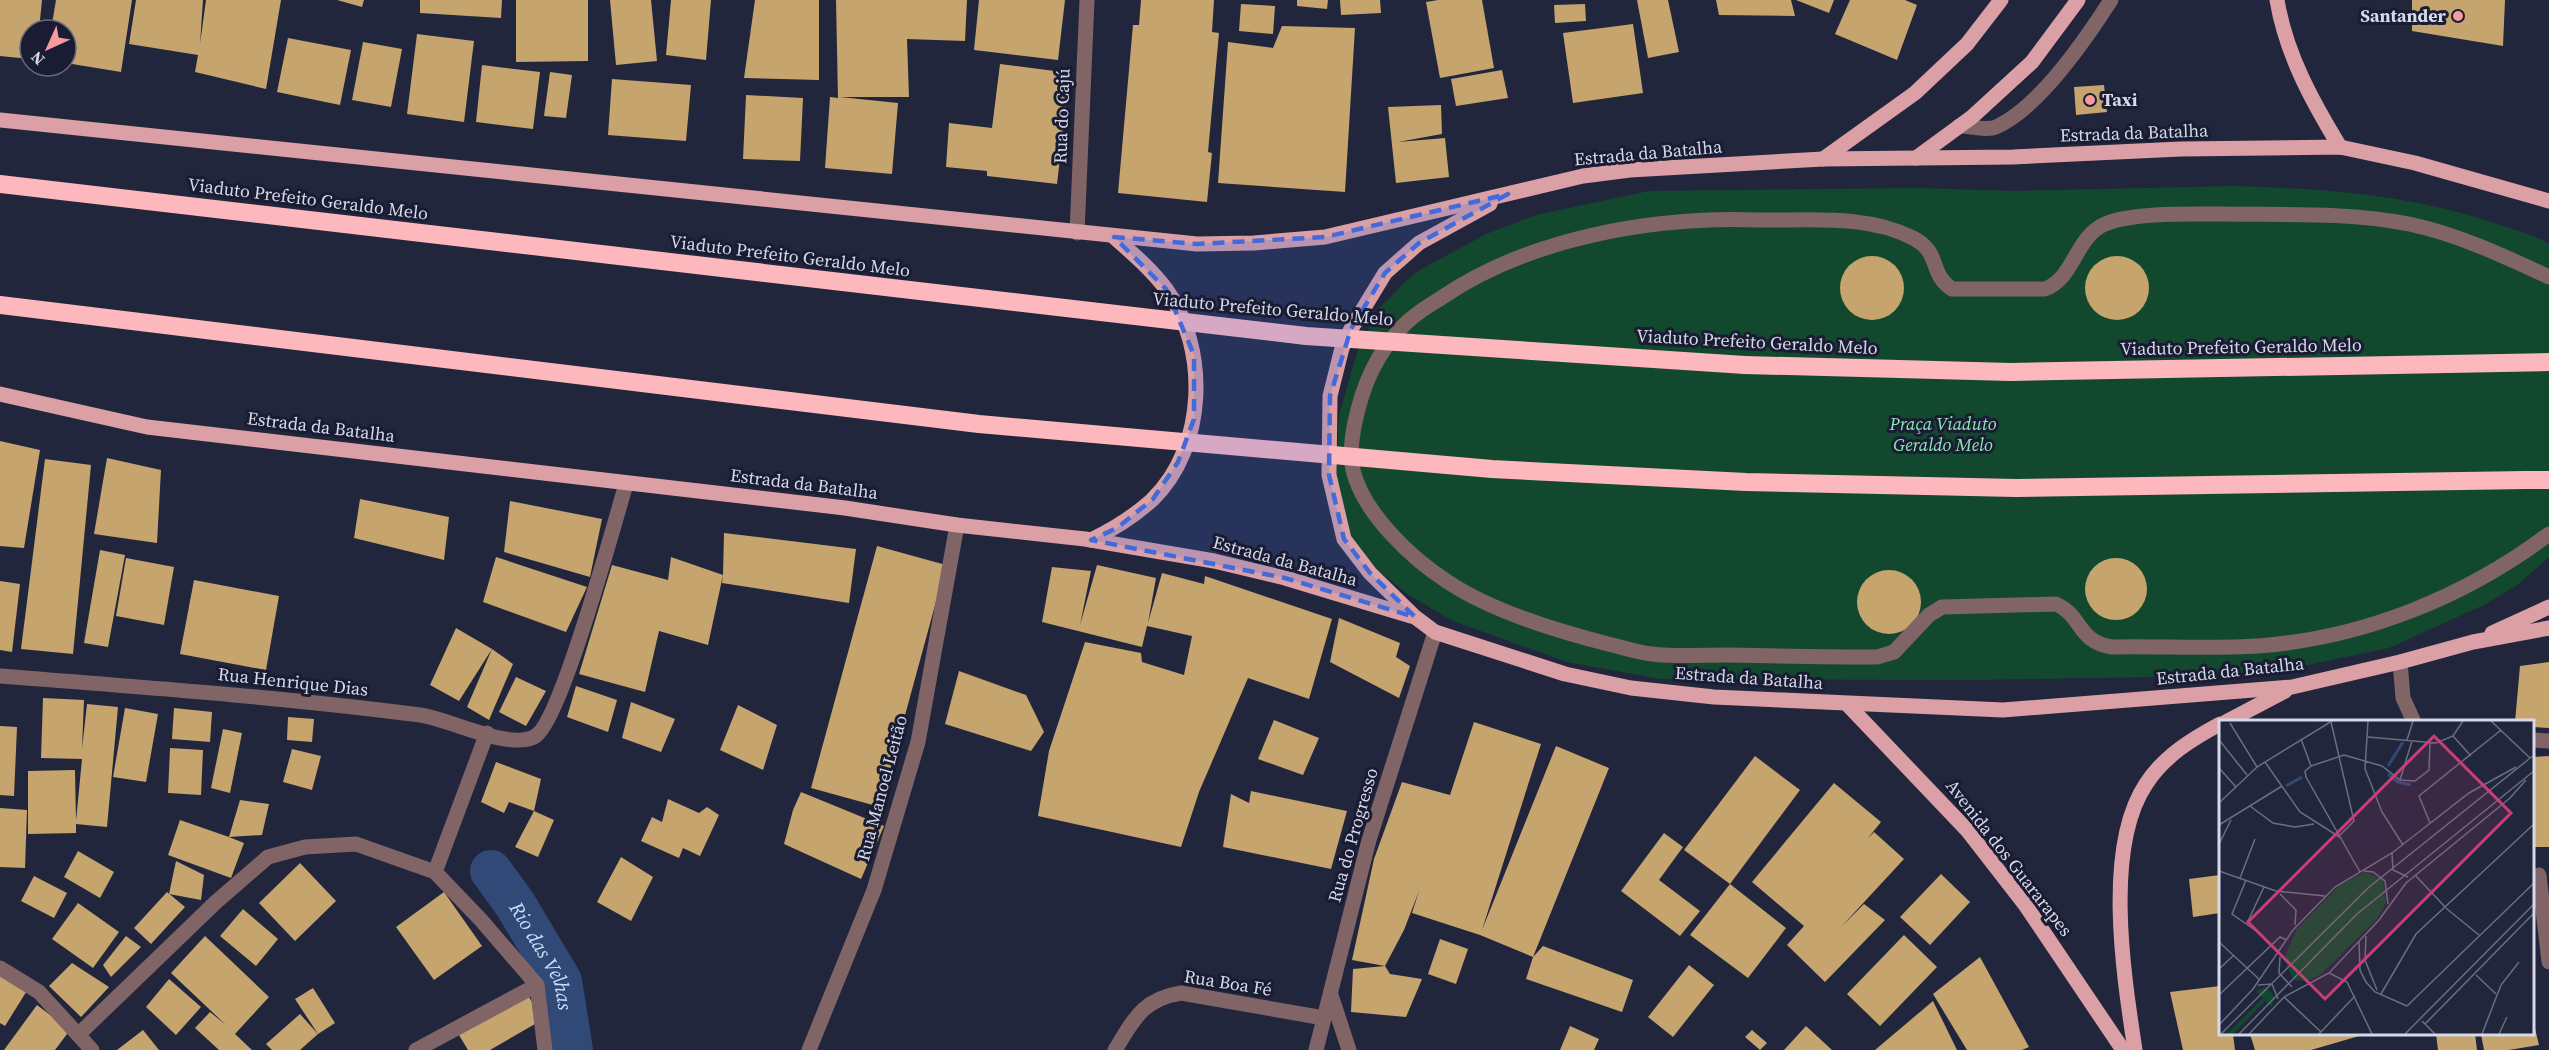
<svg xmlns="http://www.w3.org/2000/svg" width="2549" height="1050" viewBox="0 0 2549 1050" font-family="'Source Serif 4',serif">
<rect width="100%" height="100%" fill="#22263c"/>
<path fill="#12492e" d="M2236,186c91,3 170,8 258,37 18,6 39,11 55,21v313l-32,28 -31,19 -97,44 -116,24 -54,4 -247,4 -311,-1 -94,-17 -114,-41 -46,-27 -30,-25 -26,-32 -15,-56 3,-66 19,-65 20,-40 27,-28 15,-12 66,-36 50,-19 113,-24 270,-3 95,3z"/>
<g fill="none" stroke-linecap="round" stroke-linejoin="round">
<path stroke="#304976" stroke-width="42" id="s1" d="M491,871l24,33 46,77 11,69"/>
</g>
<g fill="#c5a46e">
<path d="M0,0h42l-3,30h-9v29l-30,-3z"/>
<path d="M56,0h76l-11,72 -55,-9v-33h-15z"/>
<path d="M136,0h67l-3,44 6,-44h75l-15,89 -71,-17 3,-17 -69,-11z"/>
<path d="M337,0h27l-2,7z"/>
<path d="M420,0h82l-1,18 -81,-5z"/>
<path d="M516,0h72v61l-72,1z"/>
<path d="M610,0h41l6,61 -41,4z"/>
<path d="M671,0h40l-5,60 -40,-5z"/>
<path d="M755,0h64v80l-75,-2z"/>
<path d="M836,0h131l-2,41 -58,-2 2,58h-69l58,6 -6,71 -67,-6 5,-71 8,1z"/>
<path d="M979,0h86l-7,60 -84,-10z"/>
<path d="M1141,0h73l-2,32 7,1 -11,119 4,1 -5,49 -89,-9 15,-168h6z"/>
<path d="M1297,0h31l-1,9 -30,-3z"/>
<path d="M1340,0h40l1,13 -40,2z"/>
<path d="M1438,0h44l12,68 -54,10 -14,-76z"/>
<path d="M1637,0h31l11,52 -31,6z"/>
<path d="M1716,0h75l4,16 -76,-1z"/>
<path d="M1796,0h38l-5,13z"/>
<path d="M1850,0h55l12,5 -20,55 -62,-26z"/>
<path d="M2412,0h93l-2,46 -91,-15z"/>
<path d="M1241,4l34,2 -2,28 -34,-3z"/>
<path d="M1585,4l1,17 -31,2 -1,-18z"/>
<path d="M1633,24l10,69 -70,10 -10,-70z"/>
<path d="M1282,26l73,2 -10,164 -127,-9 10,-141 45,6z"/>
<path d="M417,34l57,7 -10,81 -57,-8z"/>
<path d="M288,38l63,12 -11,55 -63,-13z"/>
<path d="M363,42l39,7 -11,58 -39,-7z"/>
<path d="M1000,64l70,9 -13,111 -70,-8v-5l-41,-4 3,-44 43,5z"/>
<path d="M482,65l58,7 -7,57 -57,-7z"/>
<path d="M1502,70l6,28 -52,8 -5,-27z"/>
<path d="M550,72l22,3 -6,43 -22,-2z"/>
<path d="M612,79l79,6 -5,56 -78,-6z"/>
<path d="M2104,85l3,27 -31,3 -2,-28z"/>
<path d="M746,95l57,3 -3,63 -57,-2z"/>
<path d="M1441,105l1,29 -44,8 47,-4 4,39 -53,6 -8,-76z"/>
<circle cx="1872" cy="288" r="32"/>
<circle cx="2117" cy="288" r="32"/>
<path d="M0,441l40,9 -16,98 -24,-2z"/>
<path d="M107,458l54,12 -4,73 -63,-9z"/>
<path d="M45,459l46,6 -18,189 -52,-5z"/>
<path d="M360,499l89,18 -5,43 -90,-22z"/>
<path d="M510,501l92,18 -12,58 -86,-25z"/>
<path d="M724,533l132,16 -7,54 -127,-20 1,-8 -15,70 -49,-14 -14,61 -66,-18 33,-109 56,15 3,-23 52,18z"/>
<path d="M877,546l69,19 -66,242 -69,-19z"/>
<path d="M100,550l25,5 -17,92 -24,-4z"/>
<path d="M496,557l91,30 -21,45 -83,-30z"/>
<circle cx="2116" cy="589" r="31"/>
<path d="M126,558l48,9 -10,58 -48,-9z"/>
<path d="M1097,565l59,13 -8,45 14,-50 42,11 1,-8 127,43 -23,80 -61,-21 -49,114 -18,55 -143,-31 11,-65 36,-109 56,11 1,9 42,13 8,-39 -45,-10 -5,21 -100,-25 10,-55 39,4 -11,54z"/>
<circle cx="1889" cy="602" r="32"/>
<path d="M194,580l85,16 -13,74 -86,-16z"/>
<path d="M0,581l20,3 -8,68 -12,-2z"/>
<path d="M1339,618l61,25 -4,14 14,9 -11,32 -69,-36z"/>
<path d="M456,628l36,21 21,15 -24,56 -22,-13 25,-58 -33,52 -29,-16z"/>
<path d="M2549,662v66l-17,-1v-5h-17l5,-56z"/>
<path d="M959,671l67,24 18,37 -13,19 -86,-27z"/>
<path d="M516,677l30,14 -20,35 -27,-14z"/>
<path d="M576,686l41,14 -9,32 -41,-15z"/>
<path d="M43,698l41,2 -2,49 5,-45 31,3 -11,120 -31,-3v9l-48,1v-63l47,-1 1,51 6,-62 -41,-1z"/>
<path d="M631,702l44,17 -14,33 -39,-14z"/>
<path d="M738,705l39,20 -14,45 -43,-20z"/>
<path d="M125,708l33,6 -12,68 -33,-5z"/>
<path d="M174,708l38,4 -2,30 -38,-3z"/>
<path d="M288,717l26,2 -2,23 -25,-2z"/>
<path d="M1274,720l45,18 -16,37 -45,-16z"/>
<path d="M1474,722l67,22 -59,186 74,-184 53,22 -76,189 10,-11 90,34 -11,32 -96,-33 7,-22 -53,-22 -68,-22 7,-22 -15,39 -19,36 -33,-6 22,-101 28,-77 48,13z"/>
<path d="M0,726l17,1 -3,69 -14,-1z"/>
<path d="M223,729l19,4 -12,60 -19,-5z"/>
<path d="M170,748l33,2 -2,45 -33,-2z"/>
<path d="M292,749l29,7 -9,34 -29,-8z"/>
<path d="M1755,756l45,34 -70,94 -46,-34z"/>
<path d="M2549,756v91h-17v-90z"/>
<path d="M496,762l45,17 -7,32 20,9 -16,37 -23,-10 19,-36 -25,-9 -5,11 -23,-11z"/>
<path d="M1834,783l47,39 -13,16 6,-6 30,27 -63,68 23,-23 21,16 -60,62 -38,-37 17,-19 -52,-44z"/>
<path d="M1251,791l96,20 -16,58 -108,-22 8,-53 18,9z"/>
<path d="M801,792l83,34 -23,53 -77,-35 9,-34z"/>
<path d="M668,799l31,14 8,-6 12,8 -19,41 -17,-8 -4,10 -38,-17 11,-24 10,5z"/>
<path d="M240,800l29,4 -7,31 -33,2 15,6 -13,35 -63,-23 12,-35 49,17z"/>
<path d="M0,808l27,2 -2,58 -25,-1z"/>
<path d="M1664,833l19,14 -24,33 41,31 -20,25 -59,-45z"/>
<path d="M78,851l36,21 -14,26 -36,-21z"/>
<path d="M621,857l32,20 -22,44 -34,-19z"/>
<path d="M176,861l28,14 -3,25 -32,-6z"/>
<path d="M300,863l36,38 -41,40 -36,-38z"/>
<path d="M1941,874l29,28 -40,43 -30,-28z"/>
<path d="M2220,875v38l-27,4 -4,-38z"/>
<path d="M34,876l33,17 -13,25 -33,-17z"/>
<path d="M1730,884l56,44 -38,50 -58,-43z"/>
<path d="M167,892l18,15 -34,37 -17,-16z"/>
<path d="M444,892l38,54 -48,34 -38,-53z"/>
<path d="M78,903l41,29 -26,36 -41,-29z"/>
<path d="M243,909l35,30 -22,27 -36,-30z"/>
<path d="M1904,935l33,32 -57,59 -33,-32z"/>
<path d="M126,936l15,11 -30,30 -8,-12z"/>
<path d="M205,936l64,61 -34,37 17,16h-33l-24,-22 15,-16 16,13 -55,-52z"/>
<path d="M1440,939l28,10 -12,35 -28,-10z"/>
<path d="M1980,957l49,90 -7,3h-55l-34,-56z"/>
<path d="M72,963l37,24 -28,30 -32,-31z"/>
<path d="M1689,965l25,20 -41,52 -25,-20z"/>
<path d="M1385,966l5,8 32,5 -16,38 -55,-5 2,-43z"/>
<path d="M0,971l28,18 -23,37 -5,-3z"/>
<path d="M169,979l32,28 -25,28 -30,-28z"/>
<path d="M2220,986v48h13l2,16h-52l-13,-58z"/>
<path d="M313,988l22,35 -17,11 -23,-35z"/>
<path d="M528,995l14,25 -52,30h-22l-9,-15z"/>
<path d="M1933,1001l24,49h-82z"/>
<path d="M37,1005l33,25 -15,20h-51z"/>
<path d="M300,1014l18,20 -18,16h-28l-6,-6z"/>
<path d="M2532,1016l7,29 -30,5h-25l-3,-16h51z"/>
<path d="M1570,1026l29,13 -5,11h-34z"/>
<path d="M1806,1026l26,24h-48z"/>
<path d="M143,1030l16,20h-42z"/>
<path d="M1752,1030l15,13 -7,7 -15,-13z"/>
<path d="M2250,1034h116l-55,16h-56z"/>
<path d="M2436,1034h39l2,16h-39z"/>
</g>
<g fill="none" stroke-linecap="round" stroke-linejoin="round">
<g stroke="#806466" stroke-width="15">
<path d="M1959,126c10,0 28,5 37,1 43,-19 90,-88 115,-127"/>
<path d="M1077,233l10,-233"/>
<path d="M2549,277c-45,-21 -92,-43 -140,-53 -61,-12 -125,-9 -187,-10 -30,0 -90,-2 -117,10 -30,13 -31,55 -60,65h-93c-24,-16 -10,-36 -39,-51 -46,-24 -104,-17 -154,-18 -106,-4 -230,18 -318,78 -13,8 -28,17 -38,28 -27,28 -40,59 -48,96 -3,14 -5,34 -2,48 10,43 59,89 95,112 45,30 112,50 164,63 13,3 27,8 40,9 25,3 50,1 75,1 50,1 100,2 150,2l17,-5 35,-37 13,-8 114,-3c27,12 20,37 56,43 48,-1 98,2 146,-1 106,-8 207,-49 291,-112"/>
<path d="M2400,662l3,36 11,24"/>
<path d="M0,676c140,11 280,21 420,39 30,4 87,35 114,22 26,-12 81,-216 92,-253"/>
<path d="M2532,740l17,1"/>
<path d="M435,872l52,-139"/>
<path d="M2539,875l10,87"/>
<path d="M0,968l39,24 53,58"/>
<path d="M1331,995l18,55"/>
<path d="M79,1034l137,-132 52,-45 37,-10 51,-3 79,28 46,48 56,65 8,65"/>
<path d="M416,1050l121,-65"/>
<path d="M809,1050l65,-160 44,-148 39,-217"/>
<path d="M1115,1050c19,-31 28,-51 66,-57l143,25"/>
<path d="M1316,1050l53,-210 66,-208"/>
</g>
<g stroke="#daa0a5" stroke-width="15">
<path d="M2277,0c9,54 35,101 63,147"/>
<path d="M0,120l1197,124 57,-1 71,-6 258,-61 47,-6 193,-11 190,-2 168,-8 159,-2 75,16 134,38"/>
<path d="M1916,158l56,-41 60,-55 46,-62"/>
<path d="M1823,159l92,-66 52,-49 34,-44"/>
<path d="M1490,204l-71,39 -34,30 -34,56 -9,19 -12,48 -1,79 15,64 26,34 45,44 20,15 130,42 66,14 83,9 289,13 289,-23 108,-25 73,-20 76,-14"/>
<path d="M0,394l147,33 698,81 112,17 128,14 129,22 71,17 126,38"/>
<path d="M1091,540c23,-11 42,-23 61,-40 55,-53 57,-152 14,-211 -14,-19 -34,-36 -52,-52"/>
<path d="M2492,633l57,-26"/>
<path d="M1847,704l120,126 59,76 97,144"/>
<path d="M2226,722l59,-31"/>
<path d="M2135,1050c-11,-73 -32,-202 11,-266 18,-28 46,-45 74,-60"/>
</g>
<g stroke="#fdb8be" stroke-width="18">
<path d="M1745,365l266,7 538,-10"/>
<path d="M2526,480h23"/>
</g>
<g stroke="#fdb8be" stroke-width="18">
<path d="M0,184l1306,152 439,29"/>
<path d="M0,305l979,119 513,45 254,13 270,6 510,-8"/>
</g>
</g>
<path fill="#426adb" fill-opacity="0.2" stroke="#426adb" stroke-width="4.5" stroke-dasharray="12 8" stroke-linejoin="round" d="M1508,194l-89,49 -34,30 -34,56 -21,67 -1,79 15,64 26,34 45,44 -130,-39 -194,-38 26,-12 36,-29 25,-37 16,-43v-64l-28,-66 -52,-52 83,7 128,-7z"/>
<g fill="#f59b9e" stroke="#191c32" stroke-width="2">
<circle cx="2458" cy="16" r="6"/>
<circle cx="2090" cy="100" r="6"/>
</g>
<g text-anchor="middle" stroke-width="6" stroke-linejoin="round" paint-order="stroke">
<g font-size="18" font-weight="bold" fill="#d6d9e8" stroke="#191c32" text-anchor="end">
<text x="2446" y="22">Santander</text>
<text x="2102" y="106" text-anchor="start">Taxi</text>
</g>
<g font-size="18" fill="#d6d9e8" stroke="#191c32">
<text transform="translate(1062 116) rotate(-88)" y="6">Rua do Cajú</text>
<text transform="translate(2134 133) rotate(-2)" y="6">Estrada da Batalha</text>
<text transform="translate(1648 153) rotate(-5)" y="6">Estrada da Batalha</text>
<text transform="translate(308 199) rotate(7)" y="6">Viaduto Prefeito Geraldo Melo</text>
<text transform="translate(790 256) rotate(7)" y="6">Viaduto Prefeito Geraldo Melo</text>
<text transform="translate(1273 309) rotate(5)" y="6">Viaduto Prefeito Geraldo Melo</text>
<text transform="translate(1757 342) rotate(3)" y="6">Viaduto Prefeito Geraldo Melo</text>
<text transform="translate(2241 347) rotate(-1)" y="6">Viaduto Prefeito Geraldo Melo</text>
<text transform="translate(321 427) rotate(7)" y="6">Estrada da Batalha</text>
<text transform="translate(804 484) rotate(7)" y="6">Estrada da Batalha</text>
<text transform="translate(1285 561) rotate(15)" y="6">Estrada da Batalha</text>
<text transform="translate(2230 671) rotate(-6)" y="6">Estrada da Batalha</text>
<text transform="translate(1749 678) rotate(4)" y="6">Estrada da Batalha</text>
<text transform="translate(293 682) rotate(6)" y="6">Rua Henrique Dias</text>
<text transform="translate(882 788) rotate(-75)" y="6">Rua Manoel Leitão</text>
<text transform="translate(1353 835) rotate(-74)" y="6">Rua do Progresso</text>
<text transform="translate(2009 858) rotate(52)" y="6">Avenida dos Guararapes</text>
<text transform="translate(1228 983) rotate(9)" y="6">Rua Boa Fé</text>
</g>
<g font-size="18" font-style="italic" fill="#8de5b3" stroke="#191c32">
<text x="1943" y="430">Praça Viaduto<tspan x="1943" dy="21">Geraldo Melo</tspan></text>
</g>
<g font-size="20" font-style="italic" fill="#ccdefb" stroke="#191c32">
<text dy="7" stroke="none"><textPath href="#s1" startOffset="100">Rio das Velhas</textPath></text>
</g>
</g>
<g transform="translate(2219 720)">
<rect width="315" height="315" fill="#22263c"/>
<path d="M146,152l18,8 3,22 -9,17 -56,55 -13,7 -14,-1 -10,-21 12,-29 44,-45zM47,267l8,9 -2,11 -7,-6 -32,33h-6l36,-36 -7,-7z" fill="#12492e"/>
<path fill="none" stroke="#304976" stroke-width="3" d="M169,46l15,-24M169,54l10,8 13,3M67,66l16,-9"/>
<path fill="none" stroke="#6a6e81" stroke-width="1.5" d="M149,1l-3,48 17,43 21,33M272,1l39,37M112,2l23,99 -14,14M11,3l27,44M234,16l18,20M149,17l68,6 17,-7 10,-15M82,19l10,27 -6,5 1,6 54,95M188,20l6,-19M1,21l27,34M46,42l35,50 41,26M92,46l33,-11 38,11 18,14 15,1 14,-11 1,-27M0,48l17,19M181,60l12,-39M0,83l38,-36 75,-46M31,86l23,17 22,4 19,-3M211,103l-11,-27 82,-66M0,105l63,-39M0,124l12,-24M173,133l1,17 15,7M0,151l57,20 49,5M145,151l9,1 12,9 3,23M196,155l32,34 32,26M21,158l15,-39M27,160l-14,34 30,21M61,174l16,16 -1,15M28,203l17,-36M147,216l-1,24 12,30M140,221l1,29 6,12 9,10 32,14M0,222l41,38M61,237l-1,16 13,14M0,249l15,-14M110,253l18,9 25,52M257,255l20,19M39,265l14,-1 6,15M162,274l35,-60 118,-110M0,275l61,-58 7,3M65,277l37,35M188,286l127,-123M203,301l13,13M206,304l109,-111M0,305l34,-36 40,-59 42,-43 57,-34 77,-60 47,-26M2,314l147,-146 166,-133M20,314l118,-120 177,-143M30,314l35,-37 45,-24 50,-53 27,-37 104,-85 16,-18M100,314l36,-38M186,314l129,-130M263,314l19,-49 18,-23M280,314l8,-17"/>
<path fill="#c63f77" fill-opacity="0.15" stroke="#c63f77" stroke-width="3" d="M215,16l77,77 -186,186 -77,-77z"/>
<rect width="315" height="315" fill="none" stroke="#d6d9e8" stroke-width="3"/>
</g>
<g transform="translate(48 48) rotate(225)"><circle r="28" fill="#191c32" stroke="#65687b" stroke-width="1.5"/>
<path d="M0-4.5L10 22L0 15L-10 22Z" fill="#f59b9e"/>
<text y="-9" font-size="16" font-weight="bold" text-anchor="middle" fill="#d6d9e8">N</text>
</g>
</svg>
